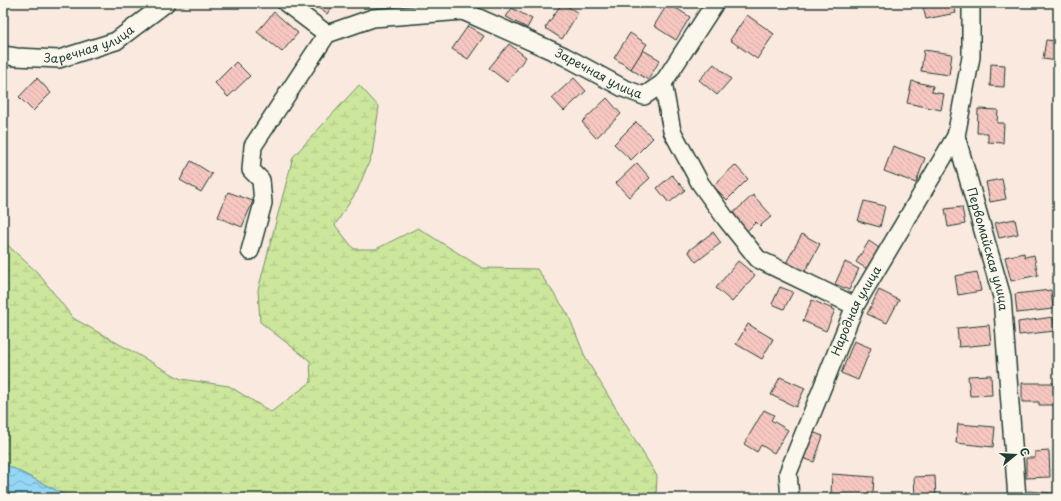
<svg xmlns="http://www.w3.org/2000/svg" width="1061" height="501" viewBox="0 0 1061 501" font-family="'Playpen Sans',sans-serif">
<defs>
<pattern id="wetland-marsh" width="20" height="14" patternUnits="userSpaceOnUse"><rect width="20" height="14" fill="#cce69c"/><path d="M1 5h8M5 5V1M11 12h8M15 12V8" fill="none" stroke="#afc687"/></pattern>
<pattern id="water-waves" width="16" height="10" patternUnits="userSpaceOnUse"><rect width="16" height="10" fill="#93d6f5"/><path d="M0 5q4-4 8 0t8 0" fill="none" stroke="#77afc7"/></pattern>
<pattern id="building-back-hatch" width="6" height="6" patternUnits="userSpaceOnUse"><rect width="6" height="6" fill="#f7c7c0"/><path d="M-1 5l2 2M0 0l6 6M5-1l2 2" fill="none" stroke="#d3aca6"/></pattern>
</defs>
<rect width="100%" height="100%" fill="#fae9df"/>
<filter id="ink" filterUnits="userSpaceOnUse"><feTurbulence type="fractalNoise" baseFrequency=".025" numOctaves="2"/><feDisplacementMap in="SourceGraphic" scale="8" xChannelSelector="R" yChannelSelector="G"/><feConvolveMatrix kernelMatrix="1 2 1 2 8 2 1 2 1" color-interpolation-filters="sRGB"/></filter>
<g filter="url(#ink)">
<path fill="url(#wetland-marsh)" stroke="#769268" d="M359,85l20,22 -7,48 -15,36 -22,34 19,24h22l42,-21 64,40 55,1 31,45 18,45 71,117 -1,22h-585l-68,-35v-222l35,32 35,45 108,61 48,7 42,26 40,-30 -1,-21 -50,-39 -2,-32 35,-133z"/>
<path fill="url(#water-waves)" stroke="#6599a8" d="M3,463l68,35h-68z"/>
<g fill="url(#building-back-hatch)" stroke="#1f3d34">
<path d="M311,3h23l-7,11z"/>
<path d="M562,3l16,10 -16,26 -17,-11z"/>
<path d="M668,3l22,14 -14,23 -22,-14z"/>
<path d="M922,3h32l2,10 -30,6z"/>
<path d="M512,8l20,11 -5,9 -21,-11z"/>
<path d="M274,12l24,21 -16,19 -25,-20z"/>
<path d="M747,15l27,19 -17,25 -27,-19z"/>
<path d="M468,26l16,10 -16,23 -16,-10z"/>
<path d="M630,33l17,11 -16,25 -17,-11z"/>
<path d="M1046,40l12,1v20l-15,-2z"/>
<path d="M509,44l17,13 -19,25 -18,-14z"/>
<path d="M643,50l17,10 -12,20 -17,-11z"/>
<path d="M924,50l28,4 -3,21 -28,-4z"/>
<path d="M236,62l14,14 -22,21 -13,-14z"/>
<path d="M714,64l17,15 -14,16 -18,-15z"/>
<path d="M991,64l14,1 -1,22 -14,-1z"/>
<path d="M37,78l14,15 -18,18 -14,-14z"/>
<path d="M574,78l12,13 -22,20 -12,-13z"/>
<path d="M912,81l21,5 -1,6 12,2 -3,16 -34,-7z"/>
<path d="M607,98l14,16 -25,24 -14,-16z"/>
<path d="M978,109l20,1 -1,13h7l-1,20 -15,-1v-9h-11z"/>
<path d="M636,122l17,16 -22,22 -17,-16z"/>
<path d="M893,146l32,12 -9,25 -32,-12z"/>
<path d="M191,161l21,13 -11,18 -21,-12z"/>
<path d="M637,163l13,15 -21,19 -13,-14z"/>
<path d="M735,165l13,14 -21,21 -14,-14z"/>
<path d="M672,175l13,15 -16,13 -12,-15z"/>
<path d="M1002,179l4,20 -16,3 -4,-20z"/>
<path d="M228,192l25,9 -11,26 -24,-10z"/>
<path d="M753,195l19,21 -12,10 -4,-4 -10,10 -15,-17z"/>
<path d="M864,201l21,5 -5,21 -22,-6z"/>
<path d="M962,207l3,17 -17,3 -3,-18z"/>
<path d="M1015,219l3,15 -19,4 -4,-15z"/>
<path d="M713,232l8,11 -25,19 -8,-11z"/>
<path d="M802,234l18,10 -16,29 -18,-10z"/>
<path d="M869,241l10,7 -12,21 -11,-7z"/>
<path d="M1024,253l1,4 9,-2 4,20 -27,6 -6,-24z"/>
<path d="M738,261l17,14 -23,27 -16,-14z"/>
<path d="M845,262l14,7 -10,21 -14,-6z"/>
<path d="M977,272l4,19 -23,4 -3,-19z"/>
<path d="M780,287l13,5 -9,17 -12,-5z"/>
<path d="M879,290l20,10 -12,23 -20,-9z"/>
<path d="M1051,290l2,19 -36,4 -2,-19z"/>
<path d="M812,300l23,10 -9,21 -23,-10z"/>
<path d="M1053,317l2,14 -36,4 -1,-13z"/>
<path d="M748,324l25,15 -11,20 -26,-15z"/>
<path d="M989,325l2,19 -32,3 -2,-19z"/>
<path d="M854,341l17,7 -13,32 -17,-7z"/>
<path d="M991,375l1,20 -22,1 -2,-20z"/>
<path d="M780,377l25,11 -9,19 -25,-12z"/>
<path d="M1022,383h36v22h-19v-3h-17z"/>
<path d="M764,410l10,5 -3,5 17,10 -14,23 -13,-8 -4,7 -13,-8z"/>
<path d="M958,424l37,3 -2,20 -37,-4z"/>
<path d="M812,432l11,4 -9,26 -11,-4z"/>
<path d="M1049,451l1,26 -24,1v-20h9v-6z"/>
<path d="M832,474l42,3 -1,15h-5v6h-26v-4l-11,-1z"/>
<path d="M935,476l1,22h-21l-1,-21z"/>
<path d="M1028,491l25,2v5h-26z"/>
</g>
<g fill="none" stroke-linecap="round" stroke-linejoin="round">
<defs>
<g id="minor">
<path id="s1" d="M286,3l41,31 46,-16 90,-7 101,45 59,32 21,8 19,-13 9,48 28,52 26,36 32,40 97,47"/>
<path id="s2" d="M971,3v54l-15,79 46,161 15,201"/>
<path id="s3" d="M3,55l13,2 43,2 57,-18 50,-38"/>
<path d="M663,83l52,-80"/>
<path d="M250,251l13,-48 -2,-23 -10,-10 2,-24 74,-112"/>
<path id="s4" d="M790,498l-2,-25 67,-167 101,-170"/>
</g>
</defs>
<use href="#minor" stroke="#1f3d34" stroke-width="20"/>
<use href="#minor" stroke="#fbf7ec" stroke-width="17"/>
</g>
</g>
<g text-anchor="middle" stroke-width="3" stroke-linejoin="round" paint-order="stroke">
<g font-size="12" fill="#1f3d34" stroke="#fbf7ec">
<text dy="4" stroke="none"><textPath href="#s3" startOffset="89">Заречная улица</textPath></text>
<text dy="4" stroke="none"><textPath href="#s1" startOffset="340">Заречная улица</textPath></text>
<text dy="4" stroke="none"><textPath href="#s2" startOffset="252">Первомайская улица</textPath></text>
<text dy="4" stroke="none"><textPath href="#s4" startOffset="201">Народная улица</textPath></text>
</g>
</g>
<rect width="1061" height="501" fill="none" stroke="#fbf7ec" stroke-width="16"/>
<rect x="8" y="8" width="1045" height="485" fill="none" stroke="#1f3d34" stroke-width="1.5" filter="url(#ink)"/>
<g transform="translate(1015 455) rotate(72)" stroke="#fbf7ec" stroke-width="3" paint-order="stroke">
<path d="M0-3L7 15L0 10L-7 15Z" fill="#1f3d34"/>
<text y="-6" font-size="11" font-weight="bold" text-anchor="middle" fill="#1f3d34">С</text>
</g>
</svg>
